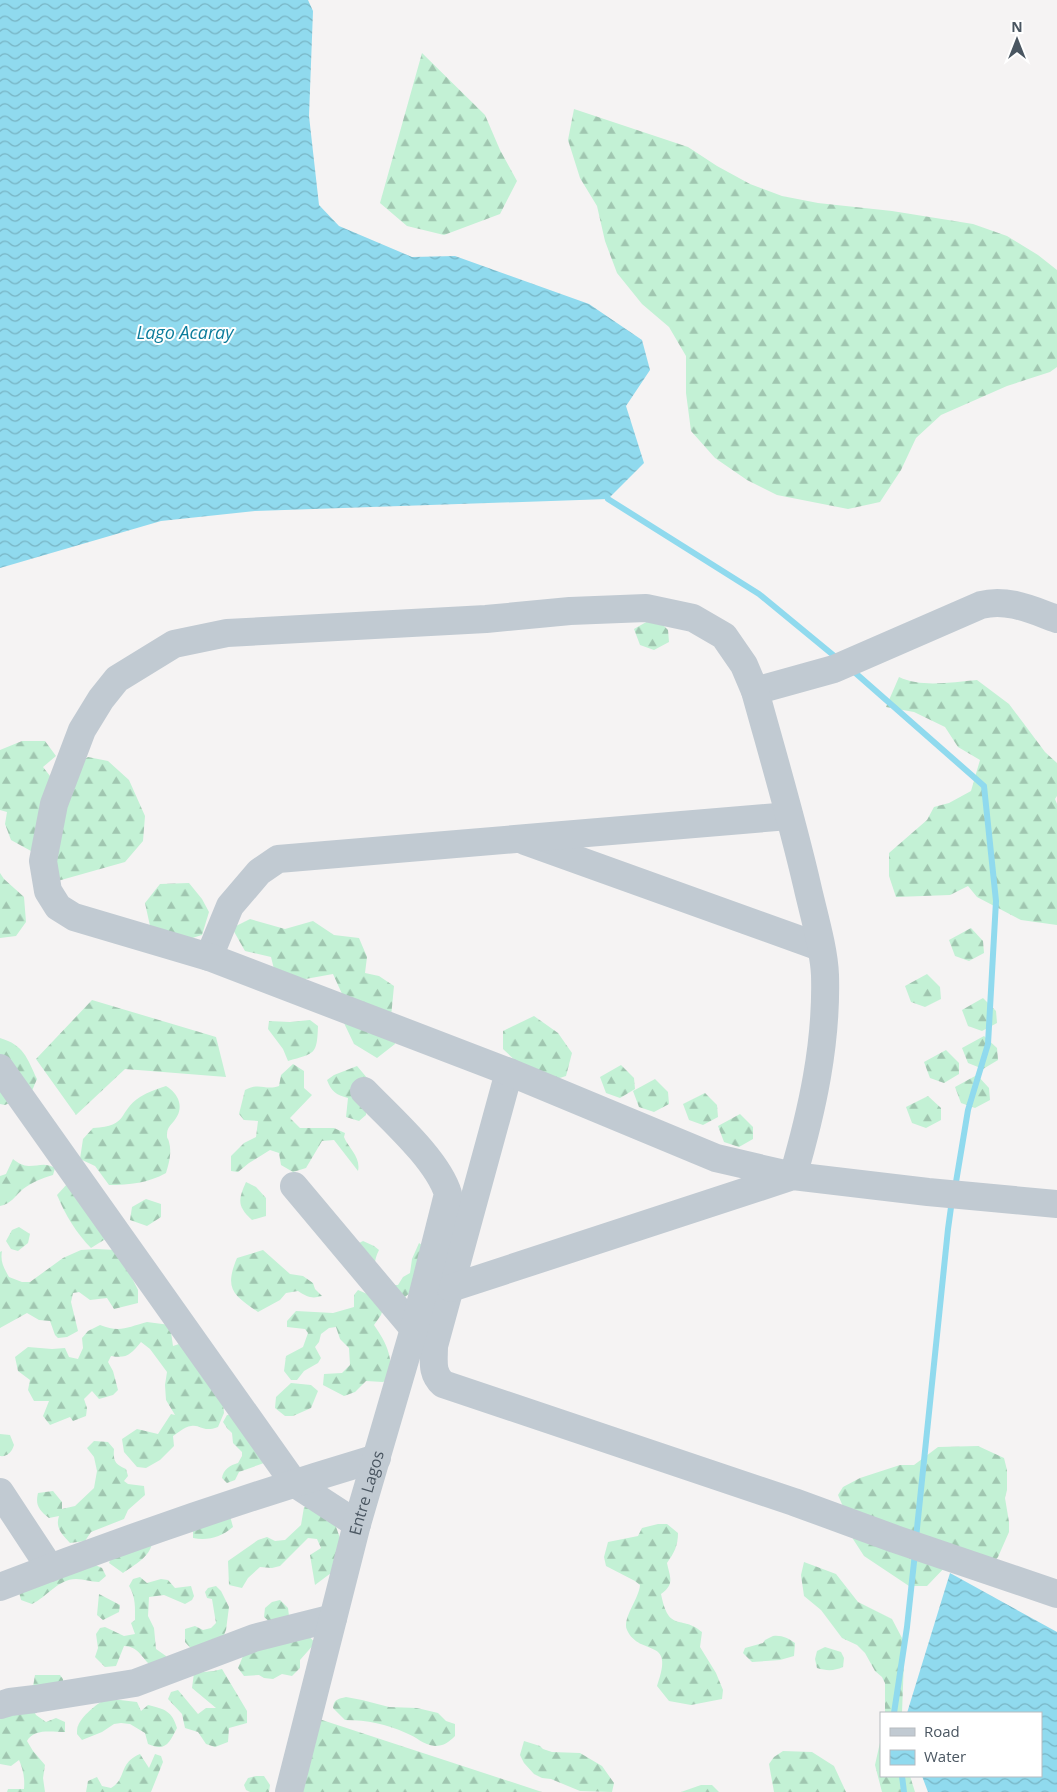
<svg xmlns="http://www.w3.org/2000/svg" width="1057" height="1792" viewBox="0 0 1057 1792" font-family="'Open Sans',sans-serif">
<defs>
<pattern id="forest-firs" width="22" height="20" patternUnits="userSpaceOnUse" patternTransform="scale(1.25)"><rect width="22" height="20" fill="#c3f1d5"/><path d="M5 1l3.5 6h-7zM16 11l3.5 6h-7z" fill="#a0c6b0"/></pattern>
<pattern id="water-waves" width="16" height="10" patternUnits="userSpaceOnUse" patternTransform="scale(1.25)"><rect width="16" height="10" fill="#90daee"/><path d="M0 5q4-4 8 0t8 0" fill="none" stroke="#78b4c4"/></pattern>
</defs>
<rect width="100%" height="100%" fill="#f5f3f3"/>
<g fill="url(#forest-firs)">
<path d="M422,53l63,62 15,35 17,31 -17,33 -56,21 -37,-9 -27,-23z"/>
<path d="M574,109l114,38 29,19 33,18 32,12 36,7 74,8 81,13 34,12 31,19 19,15v97l-7,5 -43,14 -66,29 -25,23 -15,32 -21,32 -32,7 -71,-14 -30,-15 -32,-22 -24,-27 -5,-38v-37l-17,-29 -27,-23 -25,-31 -12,-32 -8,-35 -17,-28 -12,-38z"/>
<path d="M655,617l13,13 1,12 -15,8 -14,-5 -6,-16z"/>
<path d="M899,677c23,11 53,5 78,3l32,24 36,48 12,11v33l-2,3 2,5v121l-36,-5 -44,-23 -9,-11 -18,9 -54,2 -7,-21v-23l38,-33 7,-13 15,-4 22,-12 9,-31 -22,-13 -13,-20 -31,-15 -28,-5z"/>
<path d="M22,741h23l11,15 -13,11 7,9 24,-10 14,-9 20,4 21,19 16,36 -2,25 -18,21 -71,20 -23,-31 -20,-11 -6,-16 2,-12 -7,-2v-60z"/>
<path d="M0,873l4,6 20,18 2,25 -10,14 -16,2z"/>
<path d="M189,883l13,16 7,13 -7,23 -13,4 -39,-13 -5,-23 15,-19z"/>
<path d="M250,919l35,10 28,-8 21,14 25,3 8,19 -2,16 14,3 15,10 -3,31 4,27 -18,14 -23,-14 -10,-21 -1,-27 -10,-22 -33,6 -26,-11 -3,-12 -26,-6 -13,-23z"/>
<path d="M971,928l12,13 1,12 -15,8 -14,-5 -6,-16z"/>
<path d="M927,974l13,13 1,12 -16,8 -14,-5 -6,-16z"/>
<path d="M983,998l13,13 1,12 -15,8 -14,-5 -6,-16z"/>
<path d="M92,1000l124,37 10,40 -101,-8 -49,46 -40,-56z"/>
<path d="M534,1016l24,17 14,20 -6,23 -16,5 -29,-15 -18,-17v-18z"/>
<path d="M310,1020l8,6c-1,29 -3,27 -30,35l-5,-12 -15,-20 1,-8 21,1z"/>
<path d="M984,1036l13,12 1,12 -15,9 -15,-6 -6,-15z"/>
<path d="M0,1038c24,7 27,20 37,41l-6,14 -26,12 -5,-1z"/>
<path d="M946,1050l13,13v11l-15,9 -14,-5 -6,-16z"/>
<path d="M293,1064l11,7v17l8,7 -22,23 10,10h34l11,5 -1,4c5,12 17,20 14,34l-24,-31 -12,1 -16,27 -13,4 -12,-7 -2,-12 -9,-3 -21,13 -11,9 -7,-1v-15l13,-13 12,-6 2,-16 -14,-1 -5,-6 6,-24c15,-8 20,1 34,-4l2,-11z"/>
<path d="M621,1065l13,13 1,11 -15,9 -14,-5 -6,-16z"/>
<path d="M357,1066l11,13 -2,36 -7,6 -13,-4 2,-19c-12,-3 -17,-7 -21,-18l7,-5z"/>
<path d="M977,1075l12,13 1,12 -15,8 -14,-5 -6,-16z"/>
<path d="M655,1079l13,13 1,12 -15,8 -15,-5 -6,-16z"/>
<path d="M166,1086c13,8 19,22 8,35 -4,5 -7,7 -7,14 0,5 1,2 2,7 3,11 0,21 -3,31 -18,10 -36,12 -57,12l-14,-19 -15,-7 3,-20 10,-11c37,-2 24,-16 47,-31 8,-5 17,-8 26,-11z"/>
<path d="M705,1093l12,12 1,12 -15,8 -14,-5 -6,-16z"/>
<path d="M928,1096l13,12v12l-15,8 -14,-5 -6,-16z"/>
<path d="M740,1114l13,13v12l-14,8 -15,-5 -6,-16z"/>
<path d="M13,1159c5,4 10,7 16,7 10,0 16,-4 26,2l-2,7c-11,3 -20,7 -30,14 -8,7 -12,15 -23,17v-30l6,-2z"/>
<path d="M246,1182l10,5 10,11v18l-14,4c-15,-14 -14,-20 -6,-38z"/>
<path d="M68,1183l39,55 -16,10c-15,-15 -26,-34 -34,-53z"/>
<path d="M146,1199l15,5v13l-14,9 -17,-6 2,-13z"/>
<path d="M19,1227l11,7 -2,9 -10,8 -7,-2 -5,-8 6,-11z"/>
<path d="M363,1241l11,5 5,4c-6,11 -7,27 6,33 3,2 9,2 13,2l5,-8 7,-4 2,-14 7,-16 7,5c-5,12 -1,23 -7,36 -5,11 -12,7 -19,20l-6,-7 -27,-18 3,-24 -7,-5 -4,-7z"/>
<path d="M96,1249l20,1 10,16 12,24v13l-24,6 -7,-11 -17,2 -11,-8 -6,1 -2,9 7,29 -11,6 -9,1 -3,-3 -5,-14 -11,-1 -12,-7 -27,15v-76l2,-1c-2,11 2,17 7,26l13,5h8l33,-24 18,-8z"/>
<path d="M263,1250l27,24 13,2 10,7 2,6 7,7c-10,3 -15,1 -24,-5l-12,2 -6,7 -22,12c-25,-17 -34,-23 -21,-54z"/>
<path d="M358,1290l14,6 12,10 -3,9 -7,10c13,19 18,30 17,53l-8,4 -17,-1 -11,11 -11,4 -21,-11 1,-11 18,-1 8,-8 -1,-17 -9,-9 -4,-12 -7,1 -8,6 -2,8 -4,5 6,11 -3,5 -14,8 -7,9h-6l-7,-9 2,-15 17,-9 5,-14 -3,-4 -18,-2v-6l9,-10 37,2 21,-6v-12z"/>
<path d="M147,1322l23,3 3,21 12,-4 38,59 1,12 -6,14c-16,6 -17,-3 -27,-1 -7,1 -13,7 -18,10l1,10 -14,14 -14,8 -9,-1 -13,-15 -2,-13 15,-10 21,5 13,-20 4,1 -9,-15 -1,-15 2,-13 -17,-23 -9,-7c-10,12 -14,17 -30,14l-3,6 5,9 5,19 -5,5 -14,4 -7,-8 -8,8 3,9 -1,8 -13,5 -3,-4 -20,8 -7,-9 6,-15h-15l-6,-11 2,-10 -12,-9 -3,-14 13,-10 24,2 13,-1 4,9 9,2 5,-11 -1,-10 6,-7 12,-6c20,8 28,2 47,-3z"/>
<path d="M291,1383l20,2 7,6 -7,17 -18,8h-8l-10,-8 1,-11z"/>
<path d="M227,1415h9l28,48 -25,9 -4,8 -8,3 -5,-5c1,-8 8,-13 16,-15l4,-7v-4l-9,-9 -1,-10 -5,-5 -4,-6z"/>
<path d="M0,1434l10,1 4,10c-2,7 -7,12 -14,11z"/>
<path d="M94,1441l14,1 6,7c-1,12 1,15 12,20l2,7 -4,5 4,3 16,2 1,9 -17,15 -4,9 -33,13 -6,9 -15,2c-8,-9 -15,-15 -11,-27l-10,2c-10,-8 -14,-13 -11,-25l15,-2 9,11v7l13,-3 19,-18 3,-17 -3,-14 -7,-9z"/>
<path d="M978,1446l26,12 3,12v20l-2,8 4,24v10l-11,25 -7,8 -43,-1 -21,22h-18l-45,-30 -11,-17 -5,-21 -10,-23 5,-8 17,-9 40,-13h14l24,-18z"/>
<path d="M316,1504l19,20 6,17 -10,32 -16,12 -5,-30 11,-7 -4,-9 -9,-1 -28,28 -8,2 -12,-1 -12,11 -6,10 -13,-3 -1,-24 30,-21 9,-3 8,4 10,-1 16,-15 3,-18z"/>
<path d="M230,1516l3,11c-12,10 -25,14 -40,11v-11z"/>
<path d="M658,1524h9l11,9c0,13 -4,20 -11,30 3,15 8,21 -6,31 8,40 20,20 41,38l-2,15 16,26 7,17 -1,9 -31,6 -22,-4 -12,-15c19,-51 -17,-28 -30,-56 -5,-12 12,-31 13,-45l-5,-4 -29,-15 -2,-9 4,-15 30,-6 4,-8z"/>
<path d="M152,1543c-2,14 -18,22 -29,30l-14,-10 3,-8z"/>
<path d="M804,1562l32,12 22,28 34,17 10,19 2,21 -2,54h-17v-30l-3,-6 -7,-6 -10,-18 -8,-8 -15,-7 -21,-28 -17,-14 -3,-21z"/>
<path d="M93,1564l9,4 4,8 -7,6c-8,0 -15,-3 -23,-3 -18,0 -29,18 -44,25l-11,-4 -2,-8z"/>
<path d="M140,1577l7,6 14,-4 7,1 7,8 16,-2 3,10 -2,4 -7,4 -21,-9 -15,2 -1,19 6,12 2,21 10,7 2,6 -17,4c-9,-8 -13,-20 -27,-20l-8,20 -11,1 -10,-10 3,-9 -2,-14 4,-6 5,-1 19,9 11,-2 -4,-11 4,-3c0,-11 1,-23 -6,-34l4,-7z"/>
<path d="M216,1586l5,5 8,16 -3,23 -3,7 -27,17 -11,-12v-13l10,-3 8,4 8,-2 5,-5 -4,-24 -5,-1 -2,-6 3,-4z"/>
<path d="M99,1594l21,11 -1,7 -16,8 -6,-5z"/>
<path d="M280,1600l8,8 1,8 -19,6 -6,-5 1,-9 7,-6z"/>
<path d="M309,1636l6,7 -15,17v8l-8,8 -10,-2 -9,5 -9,-1 -5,-3 -15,1 -6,-8 8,-19z"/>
<path d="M773,1636c9,-1 15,2 22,7l-1,13 -14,4 -28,2 -9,-9 2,-5 18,-5 2,-3z"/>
<path d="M825,1647l16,5 3,6 -1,9c-9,4 -16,4 -26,1l-2,-9 2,-8z"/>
<path d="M222,1669l25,42v12l-18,5 -1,14 -13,5 -9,-3 -8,-12 -13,-4 -3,-14 -14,-15 3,-7 7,-2 20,24 8,-6h10l-24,-20 2,-15 20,-2z"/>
<path d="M35,1675h25l3,4v8h-30z"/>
<path d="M346,1697l16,3 27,7 28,1 21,5 8,8 9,3v12c-6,6 -11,10 -20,10 -12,-1 -18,-9 -29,-13 -20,-9 -38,-13 -61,-13l-12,-12c1,-9 5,-9 13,-11z"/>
<path d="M105,1700h15l17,2 4,9 7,-6c17,4 24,6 29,23 -8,15 -11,24 -29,16l-3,-11 -15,-9 -9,-1 -7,1 -12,8 -20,8 -5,-6c0,-1 0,-7 1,-8 3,-9 19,-23 27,-26z"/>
<path d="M30,1703l6,12 10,7 10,-4 9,4v10c-13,0 -31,-4 -38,9l6,10 12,14 -2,13 2,14h-38l1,-3h16c1,-11 -1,-20 -5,-29l-8,6 -11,-2v-52z"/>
<path d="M319,1719l223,73h-240z"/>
<path d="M881,1738v38h29l5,16h-33l-7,-27z"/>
<path d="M524,1741l16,5 3,3 9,3 28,1 22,13 12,17 -2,9 -32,-1 -29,-12 -9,-1 -8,-4 -10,-11 -4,-8z"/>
<path d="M783,1751l29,1 22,14 12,26h-72l-5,-28 5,-7z"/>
<path d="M140,1754l9,14 6,-14 6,2 2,6 -12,30h-65l2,-11 9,-4 5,9 9,2c16,-9 7,-25 29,-34z"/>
<path d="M256,1776h8l6,9 -1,7h-19l-4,-2 -2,-5 4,-7z"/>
<path d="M701,1785h11l7,7h-38z"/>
</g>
<g fill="url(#water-waves)">
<path d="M0,0h308l5,11 -4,105 10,89 20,21 73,31 43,-1 134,48 53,36 8,30 -24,36 18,57 -36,36 -353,12 -94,10 -161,47z"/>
<path d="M950,1573l107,59v160h-129l-6,-16h119v-63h-134z"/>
</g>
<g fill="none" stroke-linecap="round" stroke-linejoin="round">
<g stroke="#90daee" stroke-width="6">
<path d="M608,499l151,95 79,65"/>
<path d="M852,670l132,116 12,115 -8,143 -20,66 -13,78"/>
<path d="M916,1538l32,-309 4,-29"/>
<path d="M894,1713l13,-86 8,-74"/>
<path d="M902,1776l2,16"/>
</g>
<g stroke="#c1cad2" stroke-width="28">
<path d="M755,691l79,-22 147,-64c26,-7 51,5 76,14"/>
<path d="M525,841l295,106"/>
<path d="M209,957l21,-51 29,-34 19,-13 511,-43"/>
<path d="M0,1068l294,415 63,41"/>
<path d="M509,1072l-75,274c0,15 -3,27 9,38l351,118 101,37 162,55"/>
<path d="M294,1186l120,143"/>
<path d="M451,1288l342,-112c19,-65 34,-132 32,-201 -1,-27 -12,-63 -18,-90 -15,-65 -34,-129 -52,-194l-11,-26 -20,-29 -31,-18 -47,-10 -76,3 -84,8 -259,14 -53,11 -57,35 -16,20 -19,31 -28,74 -11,57 5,30 10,16 16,10 135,40 300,115 207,86 77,18 135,16 129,12"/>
<path d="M0,1492l50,76"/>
<path d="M0,1587c124,-48 250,-91 377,-129"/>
<path d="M0,1705l10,-3 25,-3 100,-16 119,-45 79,-20"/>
<path id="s1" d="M289,1792l68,-268 57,-195 34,-135c-10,-34 -58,-76 -84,-103"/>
</g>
</g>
<g text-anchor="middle" stroke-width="4" stroke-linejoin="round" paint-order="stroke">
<g font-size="16" fill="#4a5661" stroke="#fff">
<text dy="6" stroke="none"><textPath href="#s1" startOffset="309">Entre Lagos</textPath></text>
</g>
<g font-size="18" font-style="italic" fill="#0c7c9b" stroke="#fff">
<text x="185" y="339">Lago Acaray</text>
</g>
</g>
<rect x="880" y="1712" width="162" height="65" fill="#ffffff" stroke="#b7bbc0"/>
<rect x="890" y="1728" width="25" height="8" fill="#c1cad2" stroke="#b7bbc0"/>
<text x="924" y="1737" font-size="15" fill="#4a5661">Road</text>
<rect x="890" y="1750" width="25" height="15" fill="url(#water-waves)" stroke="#b7bbc0"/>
<text x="924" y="1762" font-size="15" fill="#4a5661">Water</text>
<g transform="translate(1017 40)" stroke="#ffffff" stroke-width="4" paint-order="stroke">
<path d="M0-4L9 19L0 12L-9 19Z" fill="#4a5661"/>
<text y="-8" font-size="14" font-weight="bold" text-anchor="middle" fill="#4a5661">N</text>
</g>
</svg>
